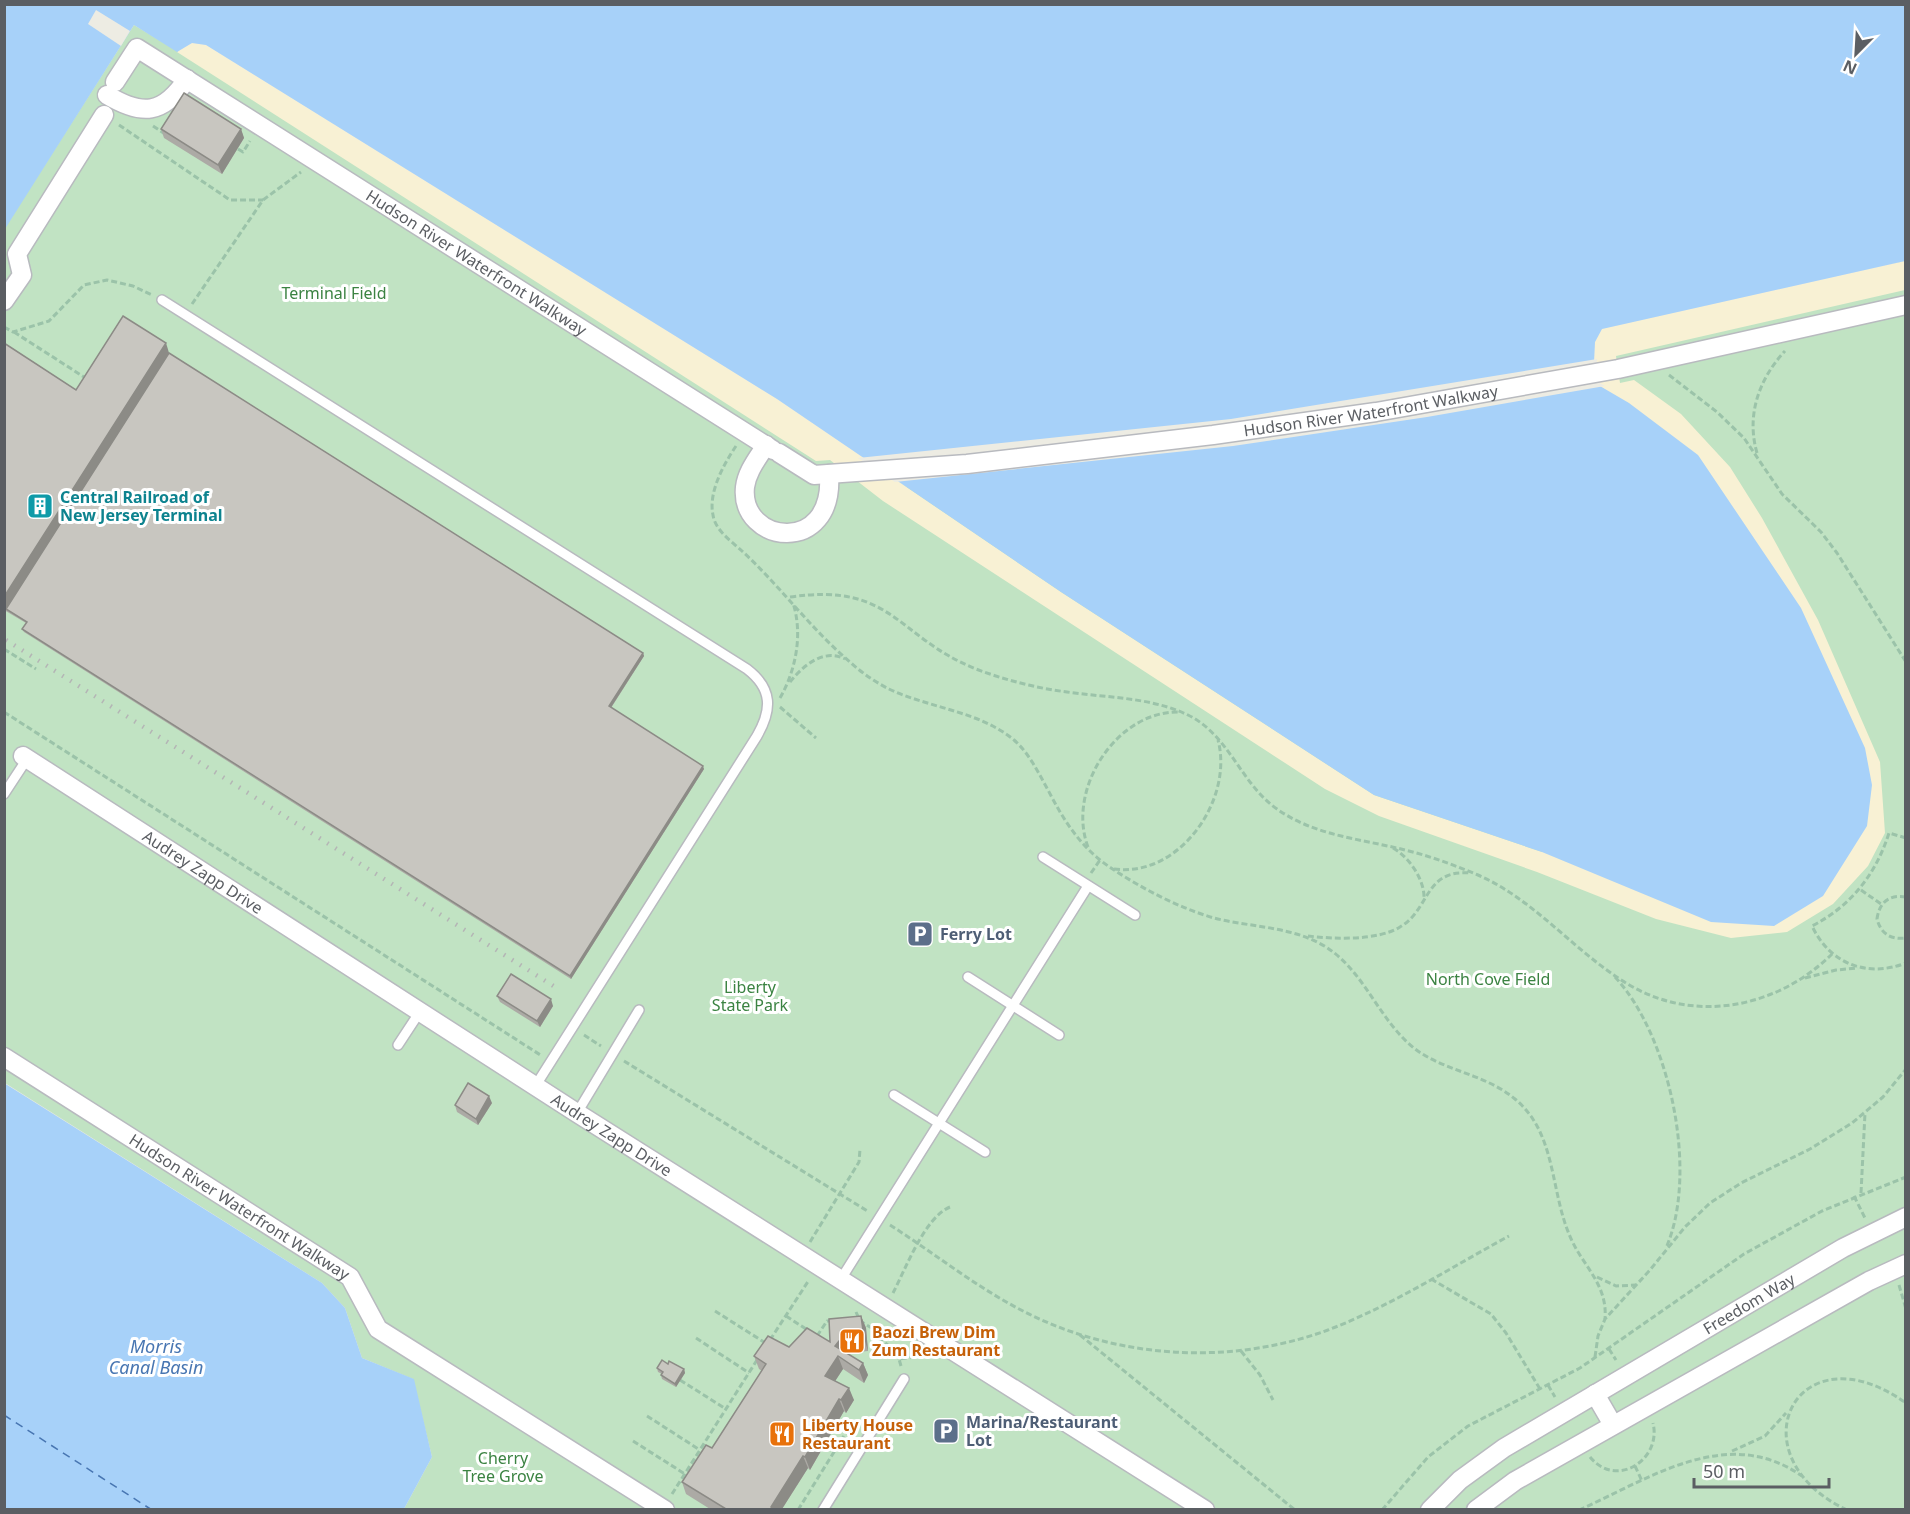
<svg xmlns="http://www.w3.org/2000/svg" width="1910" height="1514" viewBox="0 0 1910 1514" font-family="'Noto Sans',sans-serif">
<rect width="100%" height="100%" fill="#edece3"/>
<path fill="#c1e3c3" d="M134,25l773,462 722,-84 -34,-61 310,-81v1248h-1501l28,-52 -19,-78 -51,-21 -17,-50 -23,-25 -317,-200 -1,-854z"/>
<path fill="#f8f1d4" d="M192,43l14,2 571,354 284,193 313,203 168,57 51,-470 2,-40 6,-13 304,-68v29l-289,66 4,27 14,-3 47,34 49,53 32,51 56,102 62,142 5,71 -17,33 -35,38 -46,28 -56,6 -75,-19 -119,-47 -158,-56 -54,-27 -442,-288 -53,-41 -14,1 -639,-409z"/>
<g fill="#a7d1f9">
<path d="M5,5h1900v256l-303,68 -7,13 -2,40 36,21 69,52 103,153 64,140 7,37 -5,41 -44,70 -49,30 -63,-4 -169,-70 -168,-57 -313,-203 -284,-193 -571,-354 -14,-2 -15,9 -43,-27 -129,204z"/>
<path d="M4,1083l318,200 23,25 17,50 52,21 18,78 -28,52h-399z"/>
</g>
<g fill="#edece3">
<path d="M96,10l34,21 -9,15 -33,-22z"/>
<path d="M1597,359l-1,22 9,5 -178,31 -194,29 -338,36 -37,-24 373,-39z"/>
</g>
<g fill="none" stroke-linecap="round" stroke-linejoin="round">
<path stroke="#4876b2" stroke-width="1.5" stroke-dasharray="8 6" stroke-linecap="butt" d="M4,1415l148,95"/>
<defs>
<g id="lane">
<path d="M162,300l585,369c26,20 25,41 10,67l-221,349"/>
<path d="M4,794l23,-35"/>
<path d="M1043,857l92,58"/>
<path d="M968,977l91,58"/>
<path d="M398,1045l23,-35"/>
<path d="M894,1095l91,57"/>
<path d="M577,1113l62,-103"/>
<path d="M841,1279l247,-393"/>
<path d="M823,1510l81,-131"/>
</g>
<g id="street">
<path id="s1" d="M115,82l22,-34 636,402"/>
<path d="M107,95c35,21 56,20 80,-16"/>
<path d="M4,301l18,-26 -5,-21 87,-139"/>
<path d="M766,445c-8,13 -19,26 -21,42 -6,57 90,70 84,-13"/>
<path id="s2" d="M779,453l35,22 153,-11 246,-29 163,-23 242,-43 288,-64"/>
<path id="s3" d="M23,756l554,357 628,397"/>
<path id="s4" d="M4,1057l346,220 28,52 287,181"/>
<path d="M1595,1394l18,31"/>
<path id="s5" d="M1430,1510l30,-30 44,-32 339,-200 63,-31"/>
<path d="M1476,1510l39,-29 354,-200 37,-17"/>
</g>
</defs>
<use href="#lane" stroke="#b8babf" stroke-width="12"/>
<use href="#street" stroke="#b8babf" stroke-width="21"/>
<g stroke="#9bc3a9" stroke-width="3" stroke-dasharray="6 3" stroke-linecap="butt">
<path d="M119,125l111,75h33"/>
<path d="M153,126l12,8"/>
<path d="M238,149l5,3 7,-11"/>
<path d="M192,304l71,-104 38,-28"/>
<path d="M4,327l9,5 36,-11 35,-36 23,-5 26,6 19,9"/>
<path d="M14,332l73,47"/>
<path d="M1669,375l48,37 27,26 38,56 39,38 16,21 69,109"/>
<path d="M736,446c-12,18 -28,46 -23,69 2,15 18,26 29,36 38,35 69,78 108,111 12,11 25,20 39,27 40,19 90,22 125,51 15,13 24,32 34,50 16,31 33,58 63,78 30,20 68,40 103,50 35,9 72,8 105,25 42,22 55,68 89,100 30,28 75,29 107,56 41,34 35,89 54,135 12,31 39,49 36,85"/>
<path d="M1757,453c-11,-38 2,-74 28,-102"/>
<path d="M790,597c103,-15 106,40 186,72 29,11 60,19 91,23 42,6 83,5 121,23 41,20 53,69 89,94 38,27 85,30 128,41 25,6 49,15 73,25 59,26 98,79 153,111 67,38 147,21 201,-32"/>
<path d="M4,649l32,20"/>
<path d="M790,682c13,-16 33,-34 55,-23"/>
<path d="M780,698c16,-28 23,-64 13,-95"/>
<path d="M780,707l36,31"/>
<path d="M4,712l538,344"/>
<path d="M1906,838l-17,-5c-13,41 -38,73 -77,93 18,38 55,52 94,37"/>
<path d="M1088,847c-22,-58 29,-137 92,-135"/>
<path d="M1393,848c16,9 31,31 31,49"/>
<path d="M1114,869c65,9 120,-69 104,-129"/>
<path d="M1091,873l9,-13"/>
<path d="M1861,890l20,14"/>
<path d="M1906,897c-17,-3 -27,6 -29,22 4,15 14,21 29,19"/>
<path d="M1308,936c26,3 69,5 92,-9 30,-17 24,-58 70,-54"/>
<path d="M1615,977c55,59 84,196 51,271"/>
<path d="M1805,978l31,-8 22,-2"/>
<path d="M584,1035l17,11"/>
<path d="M624,1061l245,151"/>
<path d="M1861,1193l4,-80"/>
<path d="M1854,1196l11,22"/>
<path d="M890,1225c44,28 86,62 133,86 93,48 207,55 305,19 63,-24 122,-62 181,-94"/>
<path d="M810,1242l49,-80 1,-13"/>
<path d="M1597,1277l19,9 20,-1"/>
<path d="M1431,1279l60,35 15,19 34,56"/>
<path d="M1899,1285l7,24"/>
<path d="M893,1293c13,-25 32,-76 57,-86"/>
<path d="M715,1311l52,33"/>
<path d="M856,1312l4,9 15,9 1,6 21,16 2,7"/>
<path d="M786,1316l23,15"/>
<path d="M1080,1335l215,175"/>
<path d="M817,1336l10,-15h4"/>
<path d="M696,1338l53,35"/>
<path d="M770,1340l39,-60"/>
<path d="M1609,1349l7,11"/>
<path d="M1241,1351l19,24 13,25"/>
<path d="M1595,1357l3,-21 7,-17 45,-49 35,-43 25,-24 31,-20 69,-34 42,-26 31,-26 23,-28"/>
<path d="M901,1366l-2,-7 17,-2 5,-7"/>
<path d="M680,1380l46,29"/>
<path d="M1548,1385l7,12"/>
<path d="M647,1416l53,34"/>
<path d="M633,1441l52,33"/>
<path d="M1732,1451l33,-15 21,-23"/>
<path d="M1590,1457c26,32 72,3 63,-34"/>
<path d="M1635,1466l7,15"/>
<path d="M672,1494l85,-134"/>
<path d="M798,1510l49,-79 7,-3"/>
<path d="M1382,1510l46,-53 40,-31 112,-58 164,-114 78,-43 84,-34"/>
<path d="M1579,1510c72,-32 148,-86 223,-34"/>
<path d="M1847,1510c-115,-54 -51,-185 59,-107"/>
</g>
<use href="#lane" stroke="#fff" stroke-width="9"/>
<use href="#street" stroke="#fff" stroke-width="18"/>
<path stroke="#b4b5b5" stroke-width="4.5" stroke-dasharray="1.5 8" stroke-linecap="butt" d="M6,640l549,347"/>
</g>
<g fill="#acaaa5">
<path d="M161,129h80l3,9 -22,36 -58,-36z"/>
<path d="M4,343l72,47 93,-37 474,300 1,3 -33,52 93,61 -133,210 -547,-347 -2,-3 4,-6 -22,-13z"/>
<path d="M497,996l56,10 -13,21 -40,-25z"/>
<path d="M492,1103l-14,22 -21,-13 -2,-7z"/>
<path d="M861,1316l5,12 2,23 -21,2 16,10 5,12 -4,8 -21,-14 -8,12 19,19 -8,13 -2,-2 -34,59 -2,-2 -26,41h-72l-24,-15 -4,-12 30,-34 50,-77 -3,-2 -5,-13 35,-9 41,-5z"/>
<path d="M668,1364l16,5 1,4 -9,14 -14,-8 -1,-4 1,-1 -4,-2 -1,-4z"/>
</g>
<g fill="#8c8b86">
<path d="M241,129l3,9 -22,36 -4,-9z"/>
<path d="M166,343l4,13 -164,253 -2,-6v-6z"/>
<path d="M643,653l1,3 -34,53 -1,-3z"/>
<path d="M703,766l1,3 -133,210 -1,-3z"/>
<path d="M551,999l2,7 -13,21 -3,-6z"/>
<path d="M489,1096l3,7 -14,22 -2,-6z"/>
<path d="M861,1316l5,12 2,23 -4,-13z"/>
<path d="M839,1341l4,13 -8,-8z"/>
<path d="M838,1356l5,13 -13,20 -5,-13z"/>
<path d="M863,1363l5,12 -4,8 -5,-13z"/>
<path d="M684,1369l1,4 -9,14 -1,-3z"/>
<path d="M849,1388l5,12 -8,13 -5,-13z"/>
<path d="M839,1399l5,12 -34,59 -5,-13z"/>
<path d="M803,1456l5,12 -26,41h-10l-1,-2z"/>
</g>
<g fill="#c8c6c0" stroke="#8c8b86" stroke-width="1.5">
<path d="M184,93l57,36 -23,36 -57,-36z"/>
<path d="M123,316l43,27 -162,254v-254l72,47z"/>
<path d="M169,353l474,300 -34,53 94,60 -133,210 -548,-347 5,-7 -21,-13z"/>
<path d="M511,974l40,25 -14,22 -40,-25z"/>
<path d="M468,1083l21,13 -13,23 -21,-14z"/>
<path d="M861,1316l3,22 -25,3 -4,5 28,17 -4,7 -21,-14 -13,20 24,12 -8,12 -2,-1 -34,58 -2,-1 -32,51 2,1v1h-47l-44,-27 24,-37 6,3 54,-84 -12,-8 14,-20 21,11 18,-19 23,14 -1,-23z"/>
<path d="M662,1360l6,4 1,-3 15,8 -9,15 -14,-9 2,-3 -6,-4z"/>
</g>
<defs>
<symbol id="building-square" viewBox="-11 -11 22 22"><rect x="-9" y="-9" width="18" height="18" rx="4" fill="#0f9aa8" stroke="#fff"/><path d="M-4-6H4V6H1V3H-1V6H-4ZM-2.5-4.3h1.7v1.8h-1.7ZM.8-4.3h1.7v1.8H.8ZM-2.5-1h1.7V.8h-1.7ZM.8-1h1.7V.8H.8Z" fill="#fff"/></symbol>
<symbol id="parking-square" viewBox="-11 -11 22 22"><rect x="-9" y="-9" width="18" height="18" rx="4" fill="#5c6f8a" stroke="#fff"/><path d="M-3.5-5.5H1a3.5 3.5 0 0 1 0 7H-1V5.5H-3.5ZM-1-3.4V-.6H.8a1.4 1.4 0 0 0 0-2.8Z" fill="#fff"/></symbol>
<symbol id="restaurant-square" viewBox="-11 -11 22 22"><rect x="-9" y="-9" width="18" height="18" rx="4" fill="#e8710a" stroke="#fff"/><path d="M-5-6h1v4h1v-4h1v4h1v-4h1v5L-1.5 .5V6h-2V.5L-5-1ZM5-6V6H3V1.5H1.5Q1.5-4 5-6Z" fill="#fff"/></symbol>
</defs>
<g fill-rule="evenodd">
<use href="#building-square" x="25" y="491" width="30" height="30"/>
<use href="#parking-square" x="905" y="919" width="30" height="30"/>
<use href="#restaurant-square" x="837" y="1326" width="30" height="30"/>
<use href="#parking-square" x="931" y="1416" width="30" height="30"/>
<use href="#restaurant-square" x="767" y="1419" width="30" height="30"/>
</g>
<g text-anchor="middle" stroke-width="6" stroke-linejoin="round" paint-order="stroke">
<g font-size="16" fill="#5b5e63" stroke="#fff">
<text dy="6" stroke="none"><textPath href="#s1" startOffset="442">Hudson River Waterfront Walkway</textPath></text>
<text dy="6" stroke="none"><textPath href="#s2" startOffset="602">Hudson River Waterfront Walkway</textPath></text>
<text dy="6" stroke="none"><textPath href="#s3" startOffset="214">Audrey Zapp Drive</textPath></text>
<text dy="6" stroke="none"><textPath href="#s3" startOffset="700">Audrey Zapp Drive</textPath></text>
<text dy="6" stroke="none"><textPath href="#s4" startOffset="279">Hudson River Waterfront Walkway</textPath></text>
<text dy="6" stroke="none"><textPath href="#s5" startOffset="381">Freedom Way</textPath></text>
</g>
<g font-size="16" fill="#3b8342" stroke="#fff">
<text x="334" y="299">Terminal Field</text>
<text x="1488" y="985">North Cove Field</text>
<text x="750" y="993">Liberty<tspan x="750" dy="18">State Park</tspan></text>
<text x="503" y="1464">Cherry<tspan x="503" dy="18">Tree Grove</tspan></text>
</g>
<g font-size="16" font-weight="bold" fill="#0d838f" stroke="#fff" text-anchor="start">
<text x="60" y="503">Central Railroad of<tspan x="60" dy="18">New Jersey Terminal</tspan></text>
</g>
<g font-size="16" font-weight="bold" fill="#4e5e75" stroke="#fff" text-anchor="start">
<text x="940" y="940">Ferry Lot</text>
<text x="966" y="1428">Marina/Restaurant<tspan x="966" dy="18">Lot</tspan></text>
</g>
<g font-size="16" font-weight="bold" fill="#c56008" stroke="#fff" text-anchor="start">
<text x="872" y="1338">Baozi Brew Dim<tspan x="872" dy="18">Zum Restaurant</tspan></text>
<text x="802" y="1431">Liberty House<tspan x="802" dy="18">Restaurant</tspan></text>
</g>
<g font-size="18" font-style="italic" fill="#4876b2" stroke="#fff">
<text x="156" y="1353">Morris<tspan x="156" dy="21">Canal Basin</tspan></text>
</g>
</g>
<rect width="1910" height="1514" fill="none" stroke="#5b5e63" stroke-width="12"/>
<g transform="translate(1856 54) rotate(204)" stroke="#ffffff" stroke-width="4.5" paint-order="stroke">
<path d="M0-4.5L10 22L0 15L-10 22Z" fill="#5b5e63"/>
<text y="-9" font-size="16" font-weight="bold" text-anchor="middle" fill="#5b5e63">N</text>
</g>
<path d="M1694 1478v9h135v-9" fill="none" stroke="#5b5e63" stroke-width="3"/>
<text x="1703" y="1478" font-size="18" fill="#5b5e63" stroke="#ffffff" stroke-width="4.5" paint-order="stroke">50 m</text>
</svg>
